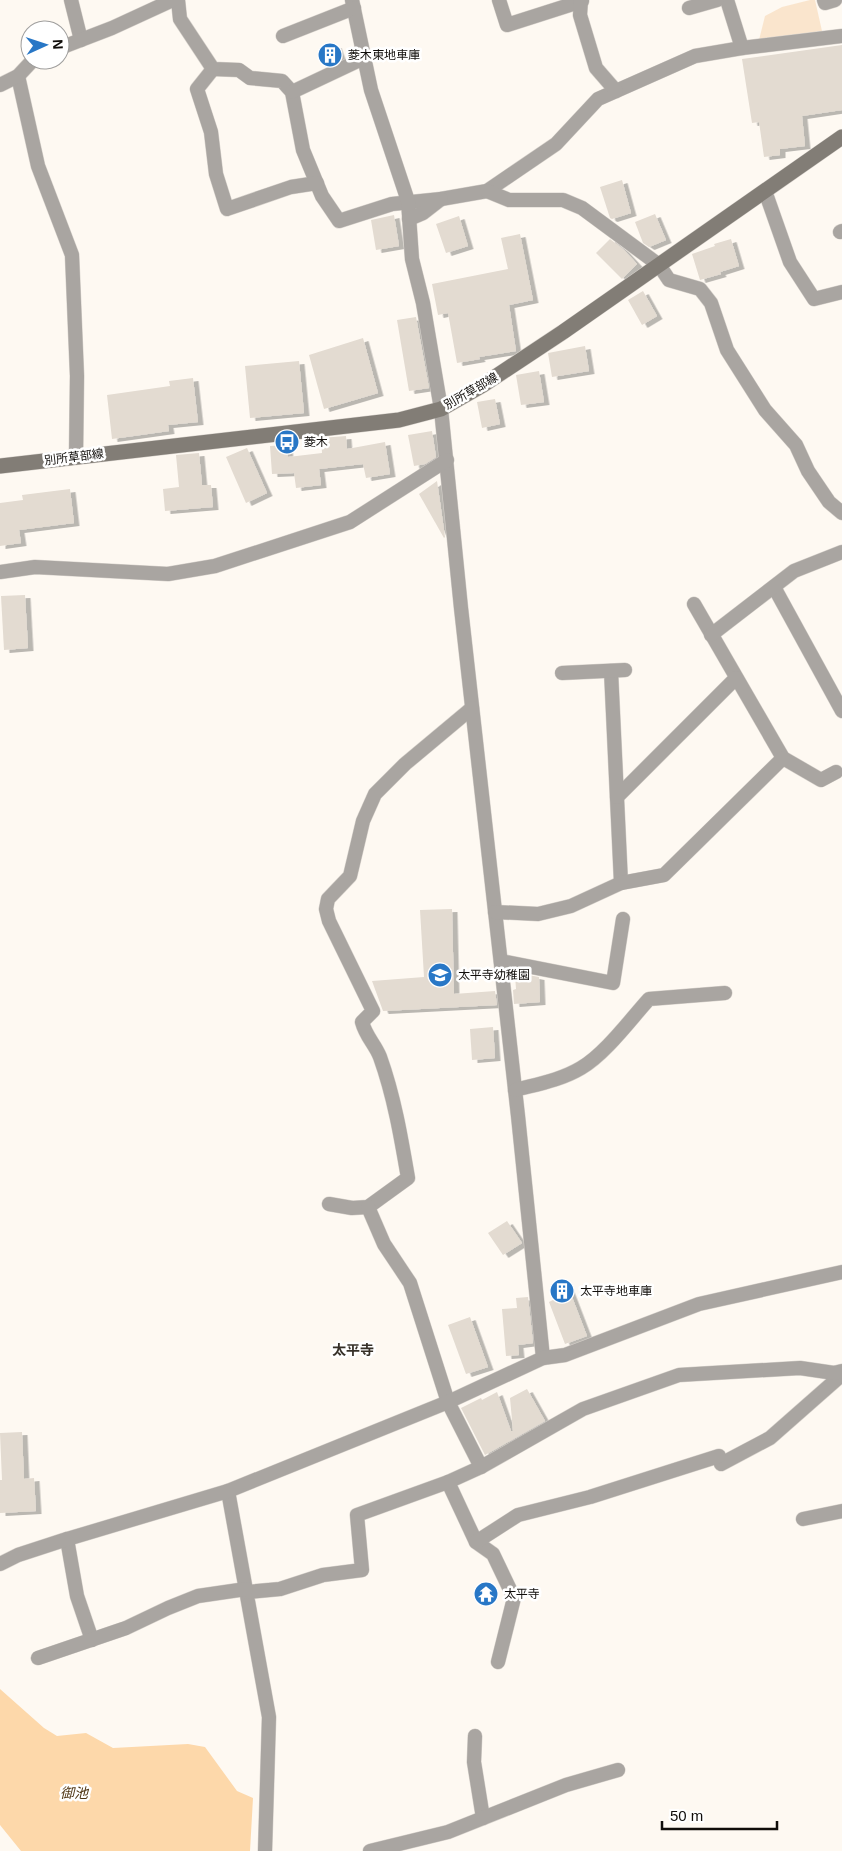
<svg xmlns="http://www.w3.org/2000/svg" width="842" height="1851" viewBox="0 0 842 1851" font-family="Arial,'Noto Sans JP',sans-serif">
<defs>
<filter id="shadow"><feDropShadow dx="5.5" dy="3" stdDeviation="0" flood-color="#0004"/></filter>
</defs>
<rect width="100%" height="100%" fill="#fef9f2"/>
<path fill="#fae5cd" d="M810,0h5l7,31 -63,9 6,-24 17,-9z"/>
<path fill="#fdd8aa" d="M0,1689l44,39 13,8 29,-3 27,15 75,-4 17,3 32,44 16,7 -3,53h-229l-21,-26z"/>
<g fill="#e3dbd1" filter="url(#shadow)">
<path d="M336,45l5,14 -16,8 -6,-17z"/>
<path d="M842,45v65l-40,6 3,30 -25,3v6l-16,2 -5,-35 -7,1 -10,-64z"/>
<path d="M622,180l9,33 -19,6 -2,-1 -10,-31z"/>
<path d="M655,214l11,26 -17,7 -6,-4 -8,-21z"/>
<path d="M394,215l5,31 -23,4 -5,-30z"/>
<path d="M459,216l9,30 -22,7 -10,-29z"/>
<path d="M520,234l13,66 -24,5 7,46 -37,6 1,2 -23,4 -9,-50 -10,2 -6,-31 76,-15 -7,-31z"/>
<path d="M610,239l14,11 13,14 -15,15 -26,-26z"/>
<path d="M731,239l8,27 -19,6 1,2 -21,6 -8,-26 23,-8 -1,-2z"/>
<path d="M643,291l14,25 -15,9 -14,-25z"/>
<path d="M416,317l13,71 -20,3 -12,-71z"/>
<path d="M363,338l15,55 -54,16 -15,-54z"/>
<path d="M585,346l4,25 -37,6 -4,-24z"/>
<path d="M299,361l5,52 -54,5 -5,-52z"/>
<path d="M539,371l5,31 -23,3 -5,-30z"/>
<path d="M193,378l5,44 -30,3 1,6 -57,8 -5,-44 63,-9 -1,-5z"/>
<path d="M495,399l5,25 -18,4 -5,-26z"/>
<path d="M432,431l4,26 -11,7 -11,2 -6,-31z"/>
<path d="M346,436l1,13 38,-7 5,32 -24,4 -3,-14 -44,5 2,16 -25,3 -2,-15 -22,1 -2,-28 17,-1 1,12 34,-4 -1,-15z"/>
<path d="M247,448l20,45 -21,10 -20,-46z"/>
<path d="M199,453l3,32h9l2,22 -48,4 -2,-22 16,-2 -3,-32z"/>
<path d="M437,481l8,56 -1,1 -25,-44z"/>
<path d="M70,489l4,34 -55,7 2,13 -21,3v-43l23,-3 -1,-5z"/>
<path d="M25,595l3,53 -24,2 -3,-54z"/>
<path d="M452,909l2,85 41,-3 2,14 -114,6 -11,-30 52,-4 -4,-67z"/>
<path d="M523,974l16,3 1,25 -26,2 -1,-14 3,-1 -1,-14z"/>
<path d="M493,1027l2,31 -23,2 -2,-31z"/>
<path d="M507,1221l15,22 -19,12 -15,-22z"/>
<path d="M567,1284l20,52 -22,8 -16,-42 8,-4 -4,-9z"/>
<path d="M528,1297l5,46 -15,2 1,10 -13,1 -4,-47 15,-1 -1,-10z"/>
<path d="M470,1317l18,50 -22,7 -18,-49z"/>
<path d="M527,1389l18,32 -60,34 -24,-47 20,-10 1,2 15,-8 14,39h2l-3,-33z"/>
<path d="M22,1432l2,47 10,-1 2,33 -36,2v-33h2l-2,-47z"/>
</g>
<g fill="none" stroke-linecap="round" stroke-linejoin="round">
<defs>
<g id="minor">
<path d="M71,0l10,40"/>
<path d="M178,0l2,19 33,50 26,1 11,8 32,3 10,11 11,58 19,46 17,25 53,-17 49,-5 46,-8 69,-47 42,-45 97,-43 47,-8 100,-12"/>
<path d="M352,0l19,90 37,111 4,58 11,44 18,106 20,199 57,508 25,242"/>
<path d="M499,0l8,25 75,-24"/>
<path d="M581,0l-1,15 16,53 20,23"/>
<path d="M727,0l15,48"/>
<path d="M824,0l1,3 10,-3"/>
<path d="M689,8l28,-8"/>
<path d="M283,36l71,-28"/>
<path d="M60,48l52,-20 61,-28"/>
<path d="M213,69l-16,20 14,43 5,42 11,35 64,-22 26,-4"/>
<path d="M18,76l20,90 34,89 5,121 -1,81"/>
<path d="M0,85l18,-9 15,-16"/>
<path d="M292,92l72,-34"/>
<path d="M487,191l22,9h54l19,8 77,57 10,15 31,9 11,14 16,47 38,60 31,35 12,26 21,31 13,11"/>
<path d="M765,191l25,71 24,37 28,-7"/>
<path d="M409,219l14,-6 18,-14"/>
<path d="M840,232l2,-1"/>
<path d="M0,572l35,-5 133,7 47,-8 135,-44 97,-62"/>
<path d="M774,587l68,124"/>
<path d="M694,604l89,154 38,22 15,-8"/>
<path d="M711,635l83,-64 48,-19"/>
<path d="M611,671l10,212"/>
<path d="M562,673l63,-3"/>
<path d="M617,797l119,-119"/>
<path d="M495,912l43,2 33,-8 50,-23 43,-8 119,-117"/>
<path d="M501,961l112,22 10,-64"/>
<path d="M515,1090c23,-6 46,-10 66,-22 24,-14 49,-48 68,-69l76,-6"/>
<path d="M329,1204l23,4 16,-1 40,-29c-7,-41 -14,-82 -28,-121 -5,-13 -14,-20 -18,-35l11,-11 -44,-90 -3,-12 2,-10 22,-23 13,-55 12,-27 30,-30 67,-56"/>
<path d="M368,1207l16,37 26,39 38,119 33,65"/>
<path d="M721,1464l49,-26 67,-59"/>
<path d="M448,1482l28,60 17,12 21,44 -16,64"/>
<path d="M228,1491l41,226 -4,134"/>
<path d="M803,1519l39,-8"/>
<path d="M67,1539l10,57 15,44"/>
<path d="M476,1542l42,-27 72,-18 129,-41"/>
<path d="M0,1564l18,-9 46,-15 164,-49 220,-89 95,-44 22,-3 134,-51 143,-32"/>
<path d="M247,1592l33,-3 43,-14 39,-5 -5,-55 91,-33 33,-15 102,-58 96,-34 121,-7 34,5 8,-2"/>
<path d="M38,1658l88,-30 42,-20 30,-12 48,-7"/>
<path d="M475,1736l-1,26 9,56"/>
<path d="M370,1851l78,-19 118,-47 52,-15"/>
</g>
<path id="secondary" d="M0,466l399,-46 42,-11 42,-24 80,-53 279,-195"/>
</defs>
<use href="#minor" stroke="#d8d3cd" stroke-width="15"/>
<use href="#secondary" stroke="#d8d3cd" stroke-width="16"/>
<use href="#minor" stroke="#a9a5a1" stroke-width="14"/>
<use href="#secondary" stroke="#827d76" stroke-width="15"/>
</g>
<defs>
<symbol id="building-disc" viewBox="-11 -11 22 22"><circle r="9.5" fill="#2877c6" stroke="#fff"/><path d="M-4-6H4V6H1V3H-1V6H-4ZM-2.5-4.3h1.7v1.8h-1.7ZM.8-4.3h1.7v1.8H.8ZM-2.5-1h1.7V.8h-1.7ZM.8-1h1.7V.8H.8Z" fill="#fff"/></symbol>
<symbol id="bus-disc" viewBox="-11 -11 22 22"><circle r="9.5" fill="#2877c6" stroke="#fff"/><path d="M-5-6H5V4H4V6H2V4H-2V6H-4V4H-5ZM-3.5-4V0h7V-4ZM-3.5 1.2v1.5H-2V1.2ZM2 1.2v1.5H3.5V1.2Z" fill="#fff"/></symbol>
<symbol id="school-disc" viewBox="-11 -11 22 22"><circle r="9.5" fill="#2877c6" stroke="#fff"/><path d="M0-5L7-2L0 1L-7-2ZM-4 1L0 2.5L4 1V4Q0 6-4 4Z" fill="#fff"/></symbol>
<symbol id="temple-disc" viewBox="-11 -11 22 22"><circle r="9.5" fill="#2877c6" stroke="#fff"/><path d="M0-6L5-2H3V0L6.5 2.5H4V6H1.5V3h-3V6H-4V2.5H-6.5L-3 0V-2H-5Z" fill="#fff"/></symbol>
</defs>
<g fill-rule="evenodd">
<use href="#building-disc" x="316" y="41" width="28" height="28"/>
<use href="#bus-disc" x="273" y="428" width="28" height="28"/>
<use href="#school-disc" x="426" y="961" width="28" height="28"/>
<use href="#building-disc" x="548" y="1277" width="28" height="28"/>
<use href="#temple-disc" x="472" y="1580" width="28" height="28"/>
</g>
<g text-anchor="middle" stroke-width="5" stroke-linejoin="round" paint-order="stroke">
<g font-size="12" fill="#100d0a" stroke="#fff" text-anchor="start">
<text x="348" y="59">菱木東地車庫</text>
<text x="304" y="446">菱木</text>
<text x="458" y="979">太平寺幼稚園</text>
<text x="580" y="1295">太平寺地車庫</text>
<text x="504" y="1598">太平寺</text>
</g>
<g font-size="12" fill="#100d0a" stroke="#fff">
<text transform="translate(471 391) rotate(-30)" y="4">別所草部線</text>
<text transform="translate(74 457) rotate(-7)" y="4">別所草部線</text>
</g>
<g font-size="14" font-weight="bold" fill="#363028" stroke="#fff">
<text x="353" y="1355">太平寺</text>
</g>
<g font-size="14" font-style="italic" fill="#503715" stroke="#fff">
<text x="74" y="1798">御池</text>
</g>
</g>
<g transform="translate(45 45) rotate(87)"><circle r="24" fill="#ffffff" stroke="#9f9e9d"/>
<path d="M0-4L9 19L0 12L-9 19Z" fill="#2877c6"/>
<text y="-8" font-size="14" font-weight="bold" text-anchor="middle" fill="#100d0a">N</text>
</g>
<path d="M662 1821v8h115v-8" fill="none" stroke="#100d0a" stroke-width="2.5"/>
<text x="670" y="1821" font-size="15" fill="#100d0a" stroke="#ffffff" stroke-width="4" paint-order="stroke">50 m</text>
</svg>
